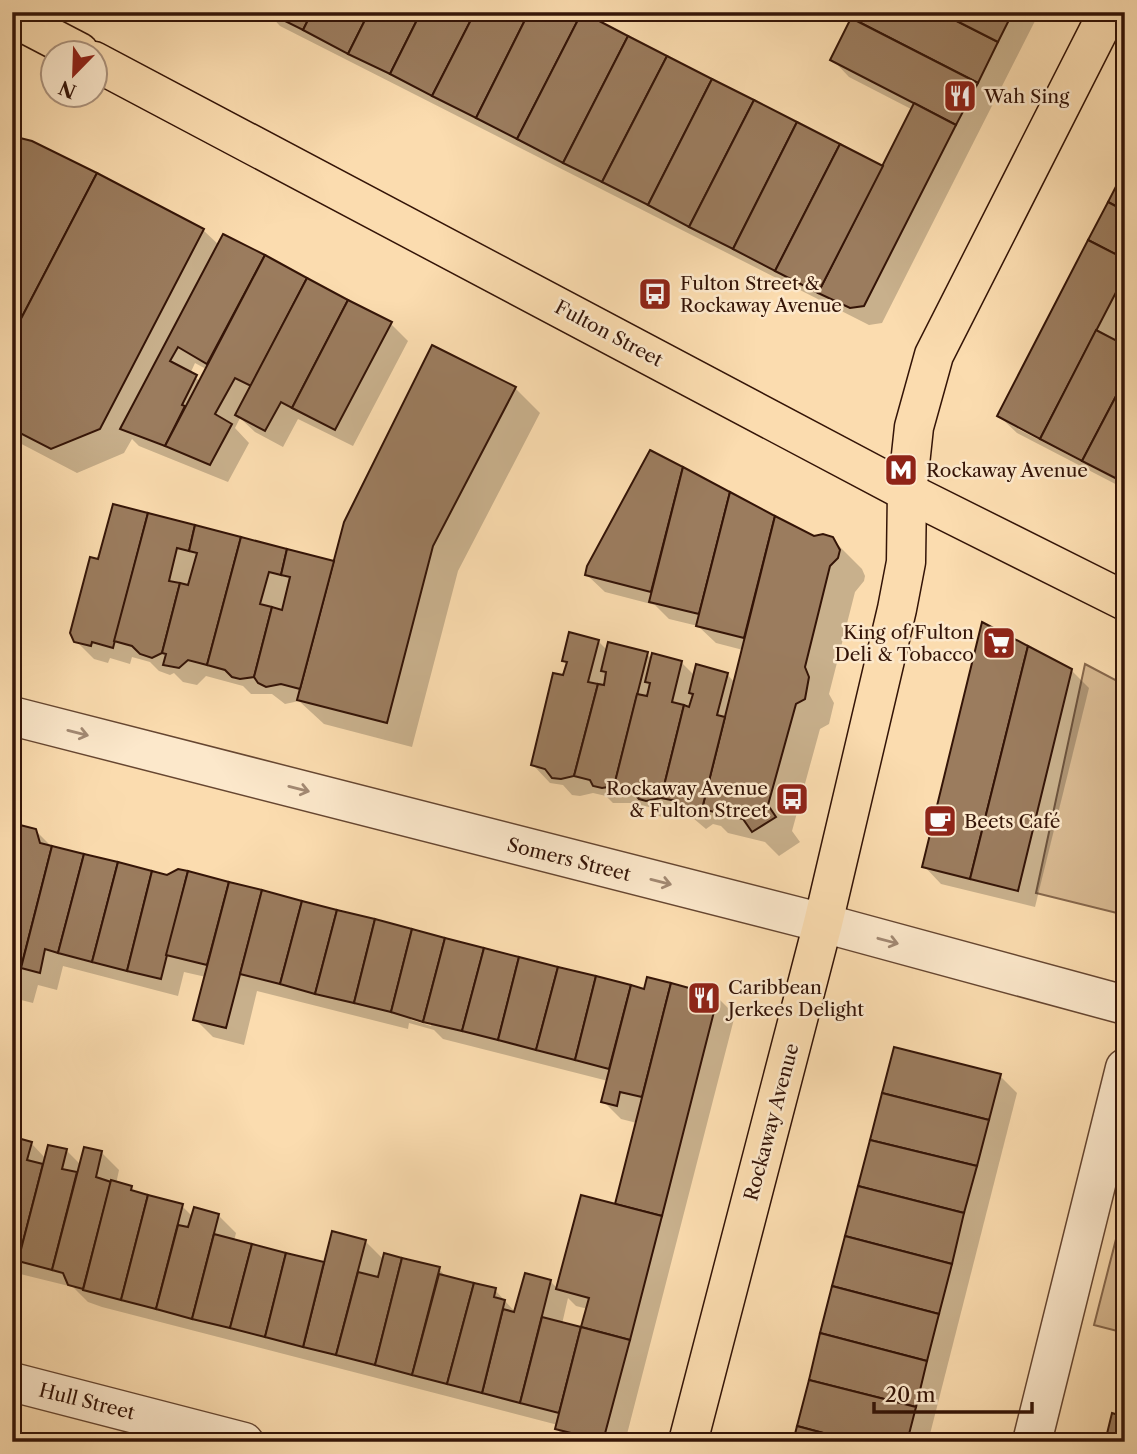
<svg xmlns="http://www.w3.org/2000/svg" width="1137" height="1454" viewBox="0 0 1137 1454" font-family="'Libre Caslon Text',serif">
<rect width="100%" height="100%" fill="#fbdcaf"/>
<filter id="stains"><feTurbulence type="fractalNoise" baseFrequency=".00286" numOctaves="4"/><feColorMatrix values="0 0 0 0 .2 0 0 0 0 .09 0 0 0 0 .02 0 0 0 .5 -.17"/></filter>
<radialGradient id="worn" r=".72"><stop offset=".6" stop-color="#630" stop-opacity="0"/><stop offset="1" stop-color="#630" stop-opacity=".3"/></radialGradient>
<g fill="#d9ba92" stroke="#86674c" stroke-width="2">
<path d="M1085,664l40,21v230l-89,-22z"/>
<path d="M1125,1204v129l-31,-8z"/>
</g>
<g fill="#0003" fill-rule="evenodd">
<path d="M267,12h310l307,156 29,-58 -64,-33 -17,-18 24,-47h173l7,7 -154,304 -13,2 -589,-299z"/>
<path d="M12,138l191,92 16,15 5,-9 167,88 17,17 -55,105 -55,-27 -15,28 -28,-15 -15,-14 -5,10 14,15 -21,39 -89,-36 -7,-7 -8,14 -47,20 -65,-34zM195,363l11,6 -6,12 -10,-7z"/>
<path d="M1125,172v154l-9,16 -98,83v4l107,55v5l-108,-56 -18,-17z"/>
<path d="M515,388l25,25 -82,158 -46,176 -88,-23 -25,-23 -14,3 -13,-10h-21l-8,-8 -37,-10 -9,9 -14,-3 -9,-9 -4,2 -11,-4 -9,-9 -18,-5 -2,7 -20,-6 -2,5 -14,-4 -18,-18 38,-135 221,58z"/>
<path d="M651,452l163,86 22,5 26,26 3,7 -1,5 -9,11 -26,102 5,9 -5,21 -9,5 -28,102 8,11 -21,14 -14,-14 -37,-9 -7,-7 -8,-2 -7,5 -13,-11 -14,-3 -15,3 -5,-2 -10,-9 -17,-4h-19l-7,-7 -13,-3 -13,3 -8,-1 -9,-10 -13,-2 -17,-18 32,-88 3,-12 -4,-4 34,-20 10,10 39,3 5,5 29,3 14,14 32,-2 8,9 8,-33 -27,-7 -18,-17 -29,-7 -14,-14 -50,-13 -18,-17z"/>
<path d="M1071,670l18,18 -54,219 -94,-23 -17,-18z"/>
<path d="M12,824l23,6 18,18 115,29 20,-4 457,118 3,-12 69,18 18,18 -110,427h-55l-13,-13 1,-4 -456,-118 -14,-5 -15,-15 -61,-15v-131l2,2h17l15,16 3,-12 18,4 14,14 20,-13 18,18 -3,14 15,4 6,6 45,12 11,11 25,-2 18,18 -2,8 92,23 39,-23 19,19 55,9 8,9 48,12 21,23 34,-32 8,8 58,-83 21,-83 -16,-4 -18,-18 5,-20 -165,-42 -9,-9 -25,-7 -1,6 -151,-38 -13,54 -31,-8 -18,-18 11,-42 -22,-5 -6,24 -115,-30 -6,24 -19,-5 -5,18 -20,-5zM411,1016l21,6 -1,4 -20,-6zM568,1298l8,8 12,3 -6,21 -20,-6z"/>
<path d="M1000,1076l17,17 -89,349h-133z"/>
</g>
<g fill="#9b7c5e" stroke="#341407" stroke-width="2">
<path d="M267,12h45l-9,18z"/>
<path d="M312,12h57l-21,42 -45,-24z"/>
<path d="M369,12h52l-31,62 -42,-20z"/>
<path d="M421,12h54l-43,84 -42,-22z"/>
<path d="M475,12h54l-53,106 -44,-22z"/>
<path d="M529,12h53l-65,127 -41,-21z"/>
<path d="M582,12l46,24 -65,127 -46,-24z"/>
<path d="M854,12h85l59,30 -20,41 -127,-65z"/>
<path d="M939,12h74l-15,30z"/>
<path d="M851,18l127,65 -22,42 -126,-65z"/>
<path d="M628,36l39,20 -65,126 -39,-19z"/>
<path d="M667,56l45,23 -64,126 -46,-23z"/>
<path d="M712,79l42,21 -65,127 -41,-22z"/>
<path d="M754,100l43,22 -64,127 -44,-22z"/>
<path d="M914,103l42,22 -92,181 -14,2 -32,-15z"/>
<path d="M797,122l43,22 -65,127 -42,-22z"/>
<path d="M12,136l20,5 65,32 -85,163z"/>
<path d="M840,144l43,22 -65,127 -43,-22z"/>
<path d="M1125,169v42l-17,-9z"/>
<path d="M97,173l107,56 -104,200 -49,20 -39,-20v-93z"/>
<path d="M1108,202l17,9v48l-37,-19z"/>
<path d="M223,234l42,21 -58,109 -29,-17 -8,14 27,14 -15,30 3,1 -20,40 -45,-17z"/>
<path d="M1088,240l37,19v16l-85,164 -43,-23z"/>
<path d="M265,255l42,23 -56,108 -16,-8 -20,36 17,10 -22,41 -45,-19z"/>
<path d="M307,278l41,22 -56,108 -11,-6 -16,29 -30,-16z"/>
<path d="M348,300l44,22 -57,108 -43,-22z"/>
<path d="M1096,330l29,15v34l-43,82 -42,-22z"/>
<path d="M432,345l84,42 -83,159 -46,177 -90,-23 47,-178z"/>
<path d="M1125,379v104l-43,-22z"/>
<path d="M650,450l33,17 -32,125 -66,-17 2,-9z"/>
<path d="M683,467l47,25 -31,122 -50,-12z"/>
<path d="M730,492l45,24 -31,122 -48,-12z"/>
<path d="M113,504l35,9 -35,135 -21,-6 -1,4 -17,-4 -4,-9 20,-76 8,2z"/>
<path d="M148,513l47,12 -6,26 -12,-3 -8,33 11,2 -18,70 -10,5 -12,-4 -8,-8 -18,-5z"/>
<path d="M775,516l39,20 9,-2 10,3 7,13 -2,8 -8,8 -25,101 4,10 -4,22 -9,5 -28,101 8,12 -24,15 -9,-13 -41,-10z"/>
<path d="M195,525l46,12 -34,128 -19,-5 -9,8 -16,-3 3,-11 -4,-1 18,-70 8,2 9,-32 -8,-2z"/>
<path d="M241,537l46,12 -6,26 -12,-3 -9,32 12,3 -18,70 -14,2 -8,-2 -7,-7 -18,-5z"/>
<path d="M287,549l47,12 -34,128 -19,-5 -15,3 -8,-4 -4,-6 18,-70 10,3 8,-33 -9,-2z"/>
<path d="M982,622l46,24 -58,233 -48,-12z"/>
<path d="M569,632l30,8 -11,42 10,2 -24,92 -13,3 -9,-1 -7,-9 -14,-4 22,-92 10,2 4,-13 -5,-1z"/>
<path d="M608,642l40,10 -34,134 -12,2 -9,-2 -3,-6 -16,-4 24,-92 6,1 2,-13 -5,-1z"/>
<path d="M1028,646l44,23 -54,222 -48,-12z"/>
<path d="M652,653l30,8 -10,41 12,3 -23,93 -15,3 -7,-2 -8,-9 -17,-4 23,-92 10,2 3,-13 -5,-1z"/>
<path d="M696,664l32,9 -11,42 8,2 -23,92 -7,-2 -8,5 -5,-2 -6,-9 -15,-3 23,-93 5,2 4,-13 -4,-1z"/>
<path d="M12,823l8,2 -8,29z"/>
<path d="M20,825l16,4 4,14 12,3 -36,141 -4,-1v-132z"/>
<path d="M52,846l32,8 -26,99 -13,-4 -5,24 -19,-5z"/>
<path d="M84,854l34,8 -26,100 -34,-9z"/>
<path d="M118,862l34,9 -25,100 -35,-9z"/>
<path d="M178,869l10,2 -27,108 -34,-8 25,-100 15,4z"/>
<path d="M188,871l41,11 -22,83 -41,-10z"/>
<path d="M229,882l33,8 -36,138 -33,-8z"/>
<path d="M262,890l40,11 -22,83 -40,-10z"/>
<path d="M302,901l35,9 -22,84 -35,-10z"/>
<path d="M337,910l38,9 -21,84 -39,-9z"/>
<path d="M375,919l37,10 -21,83 -37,-9z"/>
<path d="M412,929l33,9 -22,84 -32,-10z"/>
<path d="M445,938l39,10 -22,83 -39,-9z"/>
<path d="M484,948l35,9 -21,83 -36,-9z"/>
<path d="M519,957l39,10 -22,83 -38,-10z"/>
<path d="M558,967l38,9 -21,84 -39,-10z"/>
<path d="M596,976l35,9 -22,84 -34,-9z"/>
<path d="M647,977l24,6 -29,114 -22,-5 -3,14 -16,-4 30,-117 13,4z"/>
<path d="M671,983l47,13 -56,220 -47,-12z"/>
<path d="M894,1047l107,27 -12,46 -107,-27z"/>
<path d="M882,1093l107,27 -12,46 -107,-26z"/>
<path d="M14,1137l18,5 -5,18 16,4 -25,97 -6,-1v-116z"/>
<path d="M870,1140l107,26 -13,47 -106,-27z"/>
<path d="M48,1145l19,4 -5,20 15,3 -25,98 -34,-9z"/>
<path d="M84,1147l18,4 -6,26 15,5 -28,107 -15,-4 -5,-12 -11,-3z"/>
<path d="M111,1180l21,6 -1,4 17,5 -27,105 -38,-10z"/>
<path d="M858,1186l106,27 -12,51 -107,-28z"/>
<path d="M148,1195l35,9 -27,105 -35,-9z"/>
<path d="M581,1195l81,21 -32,124 -49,-13 8,-29 -33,-9z"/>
<path d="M194,1207l25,7 -27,105 -36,-10 22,-84 10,2z"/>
<path d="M332,1231l34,9 -30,115 -33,-8z"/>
<path d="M214,1234l38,10 -22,84 -38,-9z"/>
<path d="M845,1236l107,28 -13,50 -107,-28z"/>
<path d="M252,1244l34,9 -21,84 -35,-9z"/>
<path d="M286,1253l38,9 -21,85 -38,-10z"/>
<path d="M384,1253l18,5 -27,107 -39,-10 22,-83 20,5z"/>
<path d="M402,1258l38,9 -28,108 -37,-10z"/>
<path d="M525,1273l26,7 -31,123 -38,-10 21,-84 11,3z"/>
<path d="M439,1274l35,9 -27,101 -35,-9z"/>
<path d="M474,1283l22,5 -2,9 11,3 -23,93 -35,-9z"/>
<path d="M832,1286l107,28 -12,47 -107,-28z"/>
<path d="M542,1317l39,10 -22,86 -39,-10z"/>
<path d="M581,1327l49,13 -27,101 -48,-12z"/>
<path d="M820,1333l107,28 -11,46 -107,-27z"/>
<path d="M809,1380l107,27 -9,35h-50l-60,-16z"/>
<path d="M1112,1413l13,4v25h-20z"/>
<path d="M797,1426l60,16h-64z"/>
</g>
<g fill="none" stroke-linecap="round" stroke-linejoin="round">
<defs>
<g id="minor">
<path d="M12,716l811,207 302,82"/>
<path d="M12,1382l232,60"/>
<path d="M1032,1442l93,-374"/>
</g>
<g id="major">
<path d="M12,17l67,35"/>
<path d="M94,61l813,431 218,109"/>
<path d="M688,1442l135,-519 74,-314 9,-47 1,-70 7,-65 20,-72 174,-343"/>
</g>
</defs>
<use href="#minor" stroke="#664631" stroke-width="41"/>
<use href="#major" stroke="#341407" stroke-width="41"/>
<use href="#minor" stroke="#fce8cb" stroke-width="38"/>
<use href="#major" stroke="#fbdcaf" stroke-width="38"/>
</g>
<defs><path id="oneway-shaft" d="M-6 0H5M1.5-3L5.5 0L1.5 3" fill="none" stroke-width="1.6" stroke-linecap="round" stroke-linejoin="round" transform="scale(1.75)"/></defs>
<g stroke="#a28973">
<use href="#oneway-shaft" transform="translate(78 733) rotate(14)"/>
<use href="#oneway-shaft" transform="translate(299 789) rotate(14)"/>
<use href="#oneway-shaft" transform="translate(661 882) rotate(14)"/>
<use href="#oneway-shaft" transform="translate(888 941) rotate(15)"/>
</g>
<defs>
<symbol id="restaurant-square" viewBox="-11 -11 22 22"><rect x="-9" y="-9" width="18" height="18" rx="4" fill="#8f2418" stroke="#fce8cb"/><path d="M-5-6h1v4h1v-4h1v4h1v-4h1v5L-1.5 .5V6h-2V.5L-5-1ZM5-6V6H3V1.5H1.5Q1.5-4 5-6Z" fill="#fff"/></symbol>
<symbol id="bus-square" viewBox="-11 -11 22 22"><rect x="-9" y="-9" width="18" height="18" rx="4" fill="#8f2418" stroke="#fce8cb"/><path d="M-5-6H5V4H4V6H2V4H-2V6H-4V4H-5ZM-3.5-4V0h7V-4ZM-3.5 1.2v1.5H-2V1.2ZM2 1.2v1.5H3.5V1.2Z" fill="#fff"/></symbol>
<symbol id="metro-square" viewBox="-11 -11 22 22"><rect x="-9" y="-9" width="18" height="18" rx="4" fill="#8f2418" stroke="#fce8cb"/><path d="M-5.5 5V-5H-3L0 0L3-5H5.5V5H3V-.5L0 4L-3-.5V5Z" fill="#fff"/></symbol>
<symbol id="supermarket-square" viewBox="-11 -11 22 22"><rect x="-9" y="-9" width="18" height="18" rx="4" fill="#8f2418" stroke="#fce8cb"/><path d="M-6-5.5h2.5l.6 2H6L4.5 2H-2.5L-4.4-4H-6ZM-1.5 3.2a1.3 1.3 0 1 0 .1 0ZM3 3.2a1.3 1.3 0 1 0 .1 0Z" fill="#fff"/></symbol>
<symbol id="cafe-square" viewBox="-11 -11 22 22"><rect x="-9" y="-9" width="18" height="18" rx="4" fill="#8f2418" stroke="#fce8cb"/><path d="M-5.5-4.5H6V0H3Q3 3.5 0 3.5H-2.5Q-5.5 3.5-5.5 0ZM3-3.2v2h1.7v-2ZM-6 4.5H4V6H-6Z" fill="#fff"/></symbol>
</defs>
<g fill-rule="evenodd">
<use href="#restaurant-square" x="941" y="77" width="38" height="38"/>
<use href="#bus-square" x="636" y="275" width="38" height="38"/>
<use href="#metro-square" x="882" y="451" width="38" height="38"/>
<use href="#supermarket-square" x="980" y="624" width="38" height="38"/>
<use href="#bus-square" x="773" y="780" width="38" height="38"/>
<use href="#cafe-square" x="921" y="802" width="38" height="38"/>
<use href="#restaurant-square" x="685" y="979" width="38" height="38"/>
</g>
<g text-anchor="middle" stroke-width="5" stroke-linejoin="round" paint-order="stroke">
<g font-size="19" fill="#341407" stroke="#fce8cb" text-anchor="start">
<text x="984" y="103">Wah Sing</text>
<text x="680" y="290">Fulton Street &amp;<tspan x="680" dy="22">Rockaway Avenue</tspan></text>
<text x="926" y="477">Rockaway Avenue</text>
<text x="974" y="639" text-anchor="end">King of Fulton<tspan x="974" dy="22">Deli &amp; Tobacco</tspan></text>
<text x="768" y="795" text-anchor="end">Rockaway Avenue<tspan x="768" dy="22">&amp; Fulton Street</tspan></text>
<text x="964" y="828">Beets Café</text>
<text x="728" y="994">Caribbean<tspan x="728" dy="22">Jerkees Delight</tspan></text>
</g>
<g font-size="19" fill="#341407" stroke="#fce8cb">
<text transform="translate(609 333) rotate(28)" y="7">Fulton Street</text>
<text transform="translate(569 859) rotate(14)" y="7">Somers Street</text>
<text transform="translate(771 1122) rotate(-75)" y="7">Rockaway Avenue</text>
<text transform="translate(87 1401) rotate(14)" y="7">Hull Street</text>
</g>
</g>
<rect width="1137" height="1454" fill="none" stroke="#fbdcaf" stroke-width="42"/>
<rect x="14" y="14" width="1109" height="1426" fill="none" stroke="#341407" stroke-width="3.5"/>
<rect x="21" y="21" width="1095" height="1412" fill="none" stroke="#341407" stroke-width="2"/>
<g transform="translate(74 74) rotate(203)"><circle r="33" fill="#fce8cb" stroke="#ac937d" stroke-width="2"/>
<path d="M0-5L12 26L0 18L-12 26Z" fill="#8f2418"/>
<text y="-10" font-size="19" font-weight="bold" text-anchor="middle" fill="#341407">N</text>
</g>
<path d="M874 1402v10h158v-10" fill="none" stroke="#341407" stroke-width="3.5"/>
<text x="885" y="1402" font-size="21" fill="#341407" stroke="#fce8cb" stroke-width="5" paint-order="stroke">20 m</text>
<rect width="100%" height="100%" filter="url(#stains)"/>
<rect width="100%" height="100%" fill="url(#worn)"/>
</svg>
